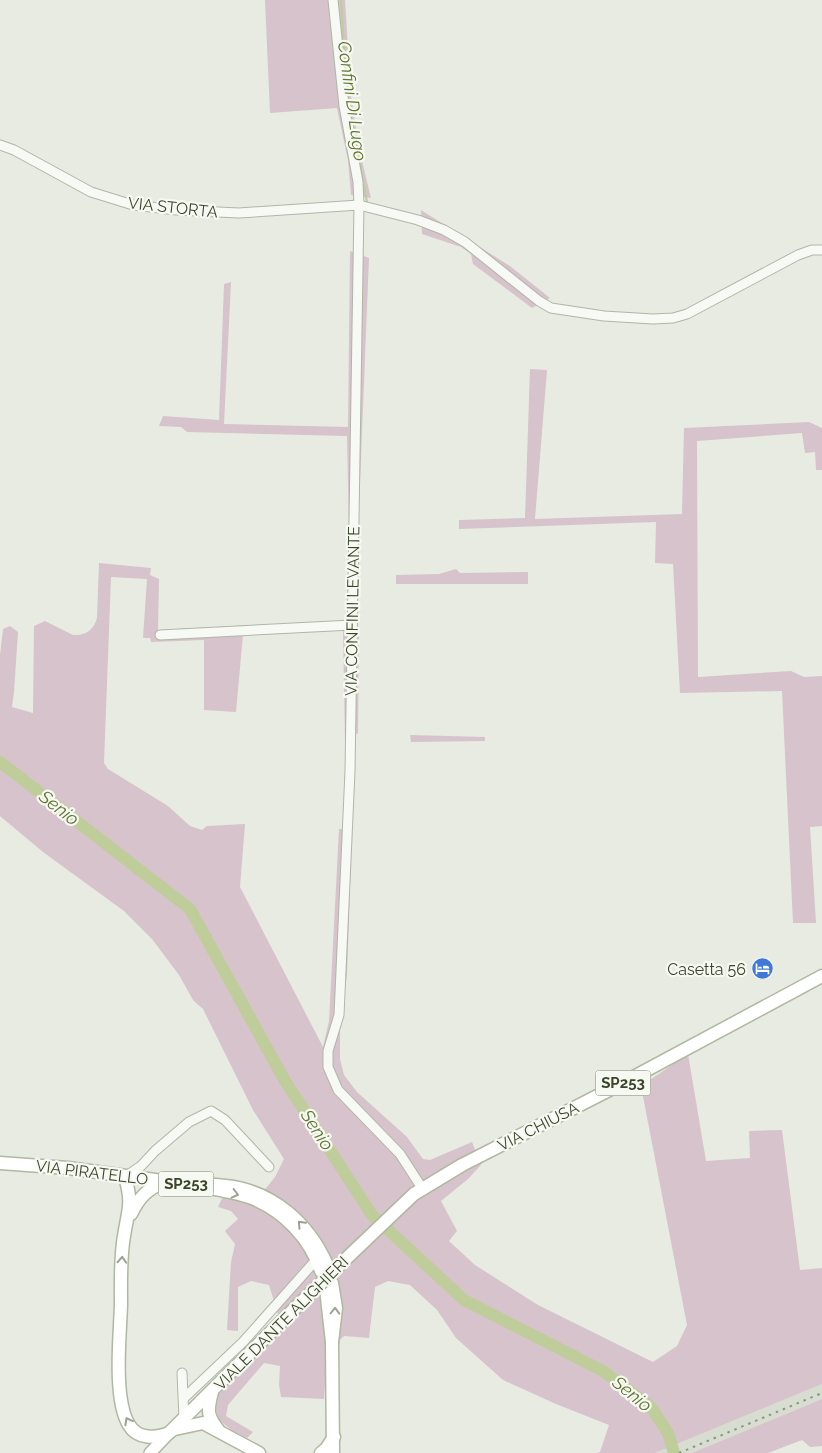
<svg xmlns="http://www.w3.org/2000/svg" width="822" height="1453" viewBox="0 0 822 1453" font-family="Raleway,sans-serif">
<rect width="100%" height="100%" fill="#e8ebe2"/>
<path fill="#d7ddd0" d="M822,1384v15l-130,54h-37z"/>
<g fill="#d6c3cc">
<path d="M265,0h80l6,96 9,57 11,45 -20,-3 -3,-35 -11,-52 -67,5z"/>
<path d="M421,210l89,56 40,32 -18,10 -59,-44 -2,-10 -10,-7 -39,-13z"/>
<path d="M350,251l19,7 -11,274 -9,-2 -2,-94 -160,-4 -6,-5 -22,-1 4,-10 56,4 5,-136 7,-2 -7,142 124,3z"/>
<path d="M530,369l17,1 -12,149 147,-5 2,-86 125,-6 13,6v42h-6l-1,-18 -10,1 -3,-20 -105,8 1,236 93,-6 13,6 18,-1v150l-12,1 6,96h-23l-11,-232 -102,2 -7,-129 -18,-1 1,-41 -197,7v-9l66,-2z"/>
<path d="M99,563l52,5 -1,7 9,4 -1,51 96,-5v8l-11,1 -7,78 -32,-2v-70l-53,2 -1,-4h-7l4,-59 -36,-2 -7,186 4,6 60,37 22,20 12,4 5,-4 38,-2 -5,63 83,160 6,-26 10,-192 13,1 -5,145 -7,47v37l4,16 13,17 50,45 16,22 7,1 42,-18 9,23 -13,14 -27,22 16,30 -8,10 26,24 63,40 115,57 24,-16 10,-21 -46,-239 47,-32 18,107 44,-3 -1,-27 33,-1 18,140 22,-2v116l-167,69h-58l3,-1 9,-27 -53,-21 -53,-24 -47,-42 -19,-28 -27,-25 -22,-4 -13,6 -6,51 -25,-2 -17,17 -3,46 -43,-2 -2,-12 1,-19 -16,-3 -36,42 -2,11 27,16 -6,6 -14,-7 -14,-11 -3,-11 3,-15 27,-27 32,-53 -9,-29 -18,-4 -13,6v44l-11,-1 4,-68 4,-18 -10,-13 13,-12 -7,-8 -13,-4 5,-11 40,-4 12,-15 9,-18 -31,-49 -50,-101 -10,-9 -14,-25 -27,-36 -28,-28 -81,-59 -43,-36v-161l3,-26 7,-3 8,6 -4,60 -2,15 21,6 1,-87 11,-5 28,14c13,1 21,-6 24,-17z"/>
<path d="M456,569l4,4 68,-1v12h-132v-9l43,-1z"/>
<path d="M343,631l16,1 -1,101 -13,8z"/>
<path d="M410,735l75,2v4l-74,1z"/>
<path d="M822,1399v47l-12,1 -8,-7 -34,13h-76z"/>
</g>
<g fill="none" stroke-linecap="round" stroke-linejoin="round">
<path stroke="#bfcd9b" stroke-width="2" d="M341,0l6,86 4,32 16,84"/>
<path stroke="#bfcd9b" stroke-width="12" d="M0,762l190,147 95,172 87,134 92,85 139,71 48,36 17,26 6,20"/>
<defs>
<g id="street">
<path d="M333,0l11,106 14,76 1,23 -9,566 -11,244 -11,36v16l10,23 62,64 22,34"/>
<path d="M0,145l14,5 77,42 42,13 43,5 63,3 120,-8 59,15 26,10 21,12 74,59 12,7 53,8 49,3 20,-1 14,-4 111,-59 14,-5h10"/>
<path d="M160,635l192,-10"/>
<path d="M125,1177l16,-11 14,-15 34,-29 22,-11 14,9 44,47"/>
<path d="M182,1373l2,46"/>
<path d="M184,1398l59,-56 73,-82"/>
</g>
<path id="secondary" d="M150,1453l19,-20"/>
<g id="primary">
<path d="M0,1163l68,5 116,16"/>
<path d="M125,1177c8,27 3,33 -1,59 -4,22 -3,46 -3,69 -1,30 -8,94 8,120 9,15 27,13 40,8l117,-116"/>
<path d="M131,1214c9,-18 15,-23 33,-33"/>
<path d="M350,1255l64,-61 48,-29 153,-78 207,-111"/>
<path d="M321,1271c-11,-33 -37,-60 -69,-73 -21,-8 -46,-10 -68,-14 14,0 28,0 42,2 47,5 83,38 101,79"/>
<path d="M326,1289l6,53 4,-34 -4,-25"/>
<path d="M332,1342l1,111"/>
<path d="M212,1392c-5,19 -5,24 7,39"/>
<path d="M175,1429l28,-6 56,30"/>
<path d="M321,1453l5,-4 8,-12"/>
</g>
</defs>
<use href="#street" stroke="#b0b6a7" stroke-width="11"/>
<use href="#secondary" stroke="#b0b6a7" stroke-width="14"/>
<use href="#primary" stroke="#afb8a0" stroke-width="15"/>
<use href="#street" stroke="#f7f9f5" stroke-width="9"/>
<use href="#secondary" stroke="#fff" stroke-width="11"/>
<use href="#primary" stroke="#fff" stroke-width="12"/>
<path stroke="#8b967a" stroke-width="2" stroke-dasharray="2.5 5" stroke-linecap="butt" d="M679,1453l143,-60"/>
<defs>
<path id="primary-bridge" d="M286,1317l64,-62"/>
</defs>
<use href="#primary-bridge" stroke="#afb8a0" stroke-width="15" stroke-linecap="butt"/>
<use href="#primary-bridge" stroke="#fff" stroke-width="12"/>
</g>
<defs><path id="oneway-chevron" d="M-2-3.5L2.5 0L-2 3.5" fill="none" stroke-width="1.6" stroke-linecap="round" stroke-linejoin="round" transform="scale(1.25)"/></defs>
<g stroke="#9ca294">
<use href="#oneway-chevron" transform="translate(235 1194) rotate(14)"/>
<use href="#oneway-chevron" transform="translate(301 1224) rotate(-133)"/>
<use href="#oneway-chevron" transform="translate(122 1260) rotate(-87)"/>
<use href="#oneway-chevron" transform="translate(335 1311) rotate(-88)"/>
<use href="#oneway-chevron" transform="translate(128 1421) rotate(-119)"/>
</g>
<defs>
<symbol id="hotel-disc" viewBox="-11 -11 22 22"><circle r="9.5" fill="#4078d7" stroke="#f6f8f2"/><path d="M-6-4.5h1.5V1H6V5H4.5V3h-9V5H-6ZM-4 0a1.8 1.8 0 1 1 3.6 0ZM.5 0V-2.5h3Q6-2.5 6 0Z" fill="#fff"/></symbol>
</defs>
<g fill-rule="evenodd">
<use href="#hotel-disc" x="750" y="956" width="25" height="25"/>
</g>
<g text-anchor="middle" stroke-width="4.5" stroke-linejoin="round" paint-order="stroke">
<g fill="#f6f8f2" stroke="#727b65" stroke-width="1">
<rect x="595.5" y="1070.5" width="55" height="25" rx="4"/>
<rect x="158.5" y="1171.5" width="55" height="25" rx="4"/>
</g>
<g font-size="15" font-weight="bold" fill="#394529">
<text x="623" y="1088">SP253</text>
<text x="186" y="1189">SP253</text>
</g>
<g font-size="16" fill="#394529" stroke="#f6f8f2">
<text transform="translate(173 207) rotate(6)" y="6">VIA STORTA</text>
<text transform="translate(352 611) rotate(-89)" y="6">VIA CONFINI LEVANTE</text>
<text transform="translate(538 1126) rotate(-27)" y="6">VIA CHIUSA</text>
<text transform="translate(92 1172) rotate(7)" y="6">VIA PIRATELLO</text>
<text transform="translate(281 1323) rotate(-45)" y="6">VIALE DANTE ALIGHIERI</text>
</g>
<g font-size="16" fill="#394529" stroke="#f6f8f2" text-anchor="end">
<text x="746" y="975">Casetta 56</text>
</g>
<g font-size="18" font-style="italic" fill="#5e762e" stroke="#f6f8f2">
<text transform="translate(352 101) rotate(82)" y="6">Confini Di Lugo</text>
<text transform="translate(59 808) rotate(38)" y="6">Senio</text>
<text transform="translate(317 1130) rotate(57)" y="6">Senio</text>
<text transform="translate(632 1394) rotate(39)" y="6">Senio</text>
</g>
</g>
</svg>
